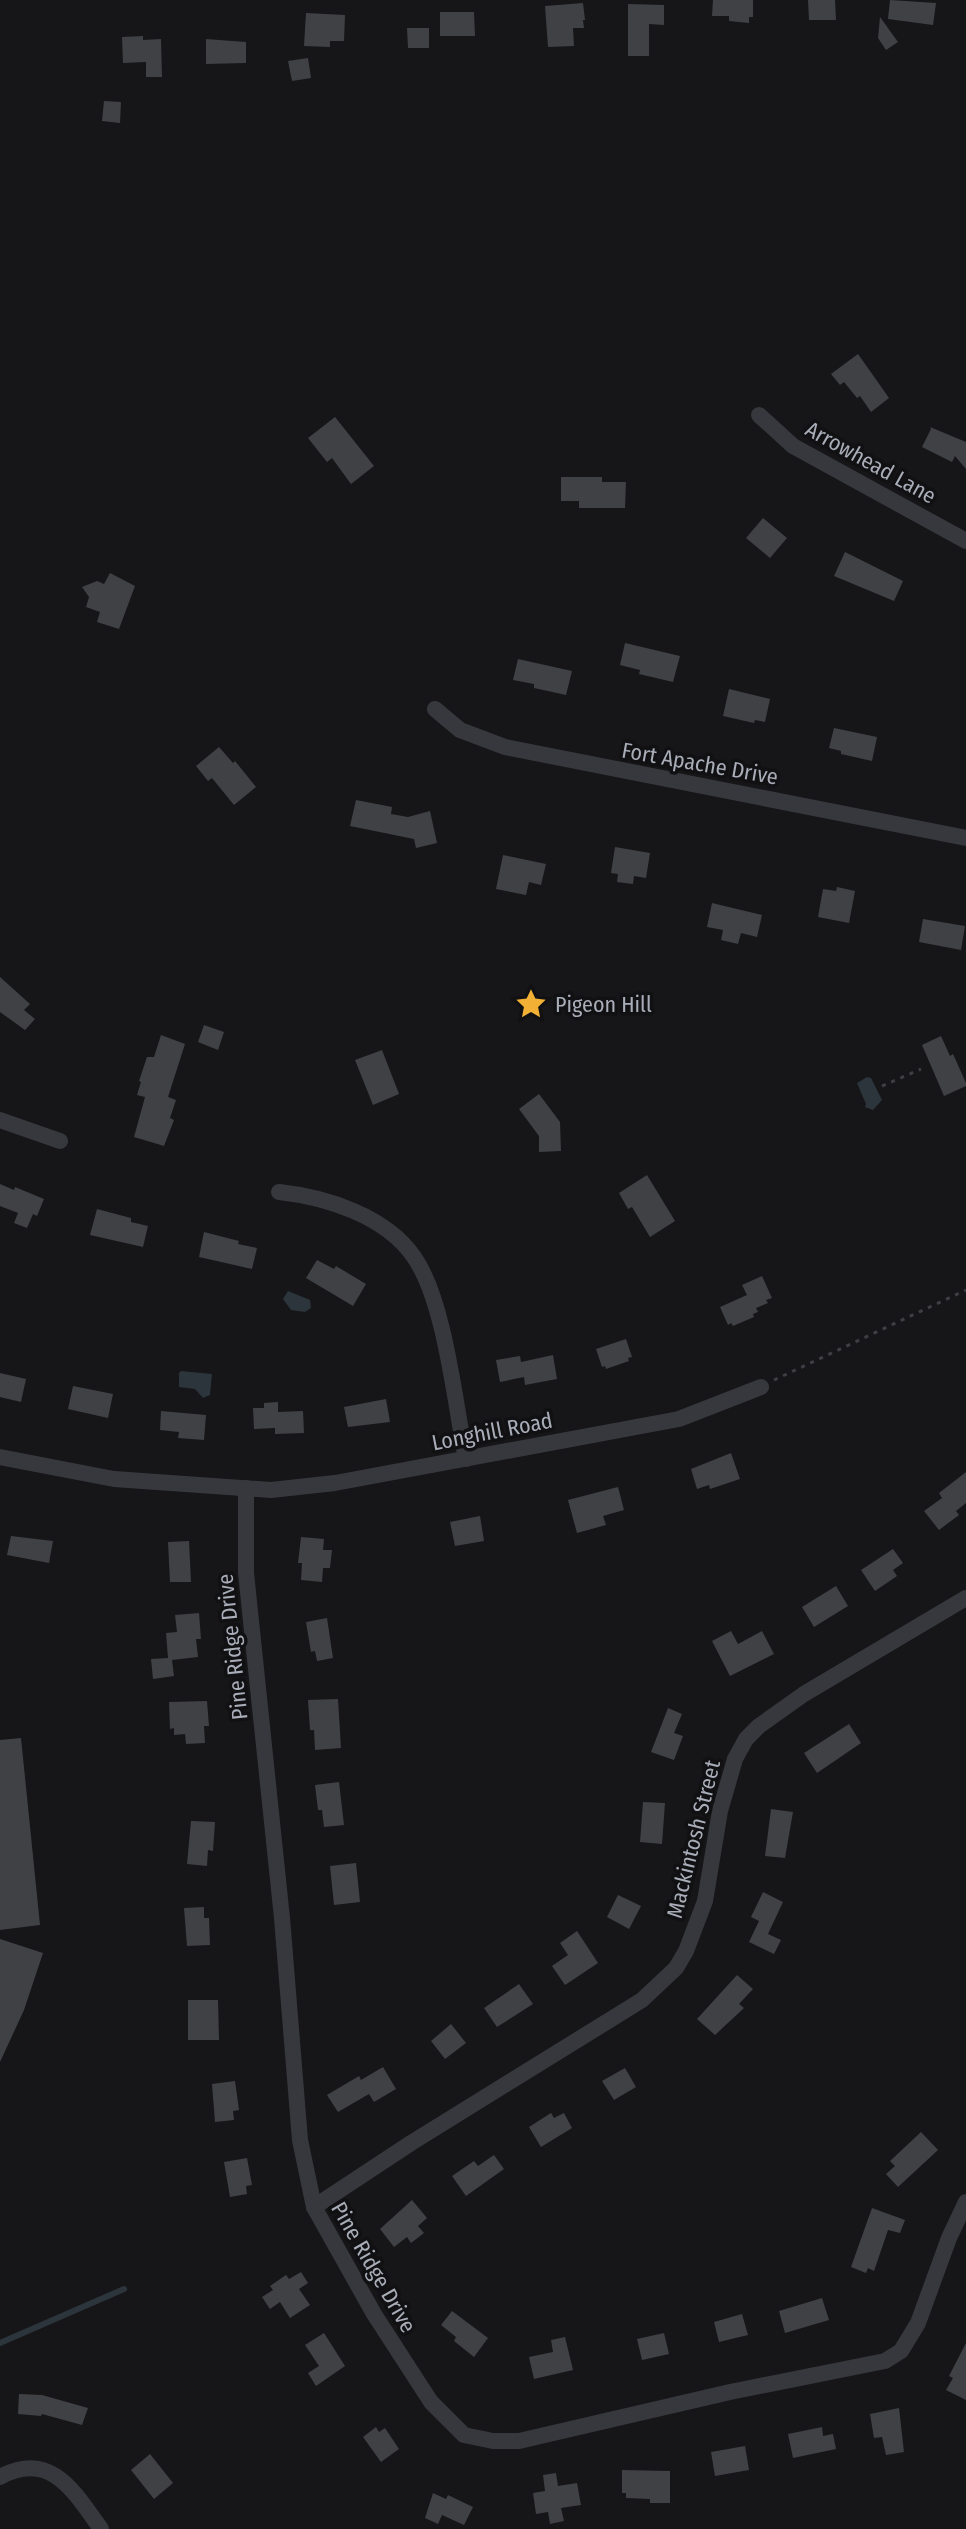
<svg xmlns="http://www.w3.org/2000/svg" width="966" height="2529" viewBox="0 0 966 2529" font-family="'Fira Sans Condensed',sans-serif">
<rect width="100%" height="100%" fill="#161618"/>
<g fill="#2c353c">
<path d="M867,1077l4,1 11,22 -9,10 -8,-3 1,-3 -9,-21z"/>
<path d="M288,1291l22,9 1,8 -6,4 -14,-2 -8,-11z"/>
<path d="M181,1371l31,3 -2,21 -7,3 -8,-9 -16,-2v-14z"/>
</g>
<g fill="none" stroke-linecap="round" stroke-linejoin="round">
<path stroke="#2c353c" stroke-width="6" d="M0,2343l124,-54"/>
</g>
<g fill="#404145">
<path d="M713,0h40v17h-4v6l-20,-2v-5h-17z"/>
<path d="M808,0h27l1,20h-27z"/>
<path d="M890,0l46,3 -3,22 -45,-6z"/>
<path d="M583,3l2,17h-2l1,8h-11l1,18 -26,1 -3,-41z"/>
<path d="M628,4l36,1v20l-15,-1v32h-21z"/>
<path d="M440,12h34l1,24h-35z"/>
<path d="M306,13l39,2 -1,26h-14v6l-26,-1z"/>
<path d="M880,17l18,25 -12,8 -8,-12z"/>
<path d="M407,28h22v20h-21z"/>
<path d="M143,36v4l18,-1 1,38h-16v-15l-23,1 -1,-26z"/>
<path d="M206,39l40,3v21l-40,1z"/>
<path d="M308,58l3,20 -19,3 -4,-20z"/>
<path d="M104,101l17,1 -1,21 -18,-2z"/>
<path d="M858,354l31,44 -18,14 -11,-16 -3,2 -13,-16 -4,3 -9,-11z"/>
<path d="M335,417l39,49 -23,18 -19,-26 -5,4 -19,-24z"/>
<path d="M930,427l36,15v27l-11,-13 -3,6 -30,-15 9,-18z"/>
<path d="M561,477h41v5h24l-1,26h-46v-7h-18z"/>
<path d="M763,518l24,20 -17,20 -24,-20z"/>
<path d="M845,552l58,29 -9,20 -60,-25z"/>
<path d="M110,573l25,13 -16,43 -22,-7 3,-10 -14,-5 3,-10 -7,-10 15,-6 7,3z"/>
<path d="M625,643l55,13 -7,26 -34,-8 1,-4 -20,-5z"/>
<path d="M518,659l54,12 -6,24 -32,-7v-4l-21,-4z"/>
<path d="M729,689l41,10 -5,23 -10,-2 -1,3 -31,-7z"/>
<path d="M834,728l43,9 -5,24 -31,-7v-3l-12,-3z"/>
<path d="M219,747l14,16 2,-2 21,26 -22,18 -22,-27 -4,3 -12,-15z"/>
<path d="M356,800l36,7 -1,7 17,3 22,-6 7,32 -21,5 -2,-9 -64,-13z"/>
<path d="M615,847l35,6 -4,25 -12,-2 -1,8 -16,-2 1,-8 -7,-1z"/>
<path d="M503,855l43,9 -5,21 -12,-3 -3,13 -30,-6z"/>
<path d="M837,887l18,4 -6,32 -31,-6 5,-28 13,2z"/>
<path d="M712,903l50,12 -5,22 -16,-4 -3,11 -17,-4 2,-10 -16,-3z"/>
<path d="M923,919l42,7 -4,24 -42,-8z"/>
<path d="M0,977l30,27 -6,6 11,9 -10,11 -25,-18z"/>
<path d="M204,1025l20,7 -6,18 -20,-8z"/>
<path d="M161,1035l24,9 -17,53 8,3 -6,18 4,2 -10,26 -30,-9 11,-40 -8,-2 4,-13 -2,-1 8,-24h7z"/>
<path d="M941,1036l9,20 3,-2 13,29v3l-22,10 -22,-51z"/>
<path d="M382,1050l17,44 -26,11 -18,-45z"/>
<path d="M539,1094l21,28 1,29 -22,1v-16l-20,-27z"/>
<path d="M647,1175l28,46 -25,16 -18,-30 -4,2 -9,-16z"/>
<path d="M0,1184l14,6 1,-3 29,12 -7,17 -4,-2 -6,14 -13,-5 4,-10 -18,-7z"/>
<path d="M97,1209l34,9v4l17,4 -5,21 -53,-12z"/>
<path d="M204,1232l35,9 -1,3 19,4 -5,21 -53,-12z"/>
<path d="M317,1260l17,9 2,-3 30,18 -13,22 -47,-28z"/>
<path d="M762,1276l10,22 -6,2 2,3 -12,5 2,4 -5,2 1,3 -21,9 -2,-3 -3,2 -8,-18 27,-12 -5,-10z"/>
<path d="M626,1339l6,18 -4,1 1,3 -23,8 -1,-3 -3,1 -6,-18z"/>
<path d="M553,1355l4,24 -32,6 -1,-8 -24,5 -4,-22 24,-4 1,6z"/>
<path d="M0,1373l26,6 -5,23 -21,-5z"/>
<path d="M73,1386l40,8 -5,24 -40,-9z"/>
<path d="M386,1399l4,23 -42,5 -4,-20z"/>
<path d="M278,1402v10l25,-1 1,22 -29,1v-6l-21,1 -1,-21h11v-5z"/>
<path d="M161,1411l45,4 -2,25 -26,-2 1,-6 -19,-2z"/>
<path d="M731,1453l9,26 -30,10 -1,-4 -12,4 -6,-20z"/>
<path d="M966,1472v31l-10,8 3,4 -20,15 -15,-19 18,-13 -3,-5z"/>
<path d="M618,1487l6,23 -21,6 3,9 -29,8 -9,-33z"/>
<path d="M480,1516l4,25 -29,5 -5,-24z"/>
<path d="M11,1536l42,5 -4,22 -42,-8z"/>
<path d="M301,1537l23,2 -1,11h9l-2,18h-7l-1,14 -21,-2 1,-17h-4z"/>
<path d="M189,1541l2,41h-21l-2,-40z"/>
<path d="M893,1549l10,14 -10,7 4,6 -22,15 -14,-21z"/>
<path d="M836,1586l12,20 -34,21 -12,-20z"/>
<path d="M199,1613l2,26h-5l2,18 -26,3 2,16 -21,3 -2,-20 17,-1 -2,-25 11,-1 -2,-17z"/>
<path d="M327,1618l6,40 -16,3 -2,-10 -4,1 -5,-30z"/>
<path d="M731,1631l7,13 24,-13 12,23 -44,22 -18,-35z"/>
<path d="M338,1699l3,49 -26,2 -1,-20h-4l-2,-30z"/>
<path d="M207,1701l2,25h-5l1,17 -19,1 -1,-10 -11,1v-7l-4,1 -1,-27z"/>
<path d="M668,1708l14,6 -8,19 9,3 -9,24 -23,-8z"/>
<path d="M849,1724l12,19 -44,30 -13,-20z"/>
<path d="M21,1738l19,187 -40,5v-190z"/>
<path d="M339,1782l5,43 -20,2 -2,-17h-4l-3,-25z"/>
<path d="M643,1802l22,1 -3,41 -22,-2z"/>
<path d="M771,1809l22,3 -8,46 -20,-2z"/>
<path d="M191,1821l24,1 -2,29 -5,-1 -1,16 -20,-2z"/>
<path d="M356,1863l4,39 -26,3 -4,-39z"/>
<path d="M763,1892l20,10 -15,32 13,6 -7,14 -25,-12 10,-21 -8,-4z"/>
<path d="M618,1895l23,11 -12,23 -22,-12z"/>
<path d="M204,1907v11h5l1,27 -23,1 -3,-38z"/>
<path d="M577,1931l21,32 -33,22 -13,-19 16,-11 -8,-12z"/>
<path d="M0,1939l43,14 -19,57 -24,52z"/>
<path d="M737,1975l16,14 -14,15 5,4 -29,27 -18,-16z"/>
<path d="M519,1984l14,20 -36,23 -13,-19z"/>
<path d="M188,2000h30l1,40h-31z"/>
<path d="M451,2024l15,19 -21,16 -14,-18z"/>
<path d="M383,2067l13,22 -22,13 -5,-8 -31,18 -11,-17 32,-19 2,4z"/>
<path d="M625,2068l11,19 -22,13 -12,-19z"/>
<path d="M235,2081l4,29 -6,1 1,9 -19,2 -3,-38z"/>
<path d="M551,2113l3,5 10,-5 8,15 -31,19 -12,-20z"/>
<path d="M921,2132l17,18 -40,37 -12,-13 9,-8 -5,-5z"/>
<path d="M494,2155l10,14 -38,27 -14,-20 22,-15 4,5z"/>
<path d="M247,2158l5,27 -6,1 1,8 -17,3 -6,-35z"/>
<path d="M412,2200l15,18 -9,8 6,7 -13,10 -4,-6 -13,10 -14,-18z"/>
<path d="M872,2208l33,12 -5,13 -12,-3 -14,41 -6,-3 -2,5 -15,-6z"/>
<path d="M301,2272l7,11 -9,6 11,16 -20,13 -10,-16 -10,7 -8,-12 11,-7 -3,-4 16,-11 3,4z"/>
<path d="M822,2298l7,22 -44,13 -6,-22z"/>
<path d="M452,2311l36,27 -14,19 -20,-16 2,-4 -15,-12z"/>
<path d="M742,2314l6,21 -29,7 -5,-20z"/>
<path d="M324,2333l21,33 -29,20 -8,-13 11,-7 -14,-21z"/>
<path d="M664,2333l5,21 -27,6 -5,-21z"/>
<path d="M565,2337l8,33 -39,9 -5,-22 24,-5 -2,-12z"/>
<path d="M966,2343v57l-20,-10 7,-12 -4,-2z"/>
<path d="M19,2394l23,1 46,13 -6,17 -40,-11 -1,2 -23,-2z"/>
<path d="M899,2408l5,44 -18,3 -4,-18 -8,1 -4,-24z"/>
<path d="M376,2427l3,5 6,-4 14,21 -18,13 -18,-25z"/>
<path d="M822,2427l1,9 10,-2 3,15 -43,9 -5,-24z"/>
<path d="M745,2446l4,24 -34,6 -4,-24z"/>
<path d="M150,2454l23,29 -19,16 -23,-29z"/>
<path d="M622,2470l48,1v32h-20v-4l-24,-1v-5h-4z"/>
<path d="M556,2473l2,13 19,-3 4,22 -20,3 3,13 -14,3 -2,-12 -12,2 -3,-21 12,-2 -2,-16z"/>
<path d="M433,2493l13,6 2,-4 25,12 -9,18 -22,-10 -4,9 -13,-6z"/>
</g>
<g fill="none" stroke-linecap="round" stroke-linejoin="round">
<g stroke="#3d3f44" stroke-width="3" stroke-dasharray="4 6" stroke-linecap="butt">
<path d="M882,1086l39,-17"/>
<path d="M774,1380l192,-90"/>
</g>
<g stroke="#37383d" stroke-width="16">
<path d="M759,415l34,31 173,95"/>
<path d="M435,709l25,21 45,17 461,91"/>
<path d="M0,1120l60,21"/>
<path d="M279,1192c47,5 107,24 135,65 31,44 41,147 52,202"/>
<path d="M0,1457l114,22 157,11 64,-7 344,-64 82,-32"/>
<path d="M246,1488v85l36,345 18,222 14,67 60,107 57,88 33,33 29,6h26l211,-49 155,-31 16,-10 17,-28 31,-85 17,-36"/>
<path d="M314,2207l97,-64 231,-143 34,-32 10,-17 19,-50 15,-90 15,-52 11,-20 13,-13 45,-32 162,-96"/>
<path d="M0,2477c51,-28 75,16 101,52"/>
</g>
</g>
<defs>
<symbol id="sight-bare" viewBox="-9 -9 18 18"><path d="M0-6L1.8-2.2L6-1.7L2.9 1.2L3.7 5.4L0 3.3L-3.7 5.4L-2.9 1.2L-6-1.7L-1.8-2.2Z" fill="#f2b134" stroke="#111113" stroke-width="2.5" paint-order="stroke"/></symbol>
</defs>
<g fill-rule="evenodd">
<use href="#sight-bare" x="509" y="982" width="44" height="44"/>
</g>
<g text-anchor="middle" stroke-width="7" stroke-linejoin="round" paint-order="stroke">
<g font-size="22" fill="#a8adb8" stroke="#111113">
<text transform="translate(871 462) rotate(29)" y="8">Arrowhead Lane</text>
<text transform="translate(700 763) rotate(10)" y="8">Fort Apache Drive</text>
<text transform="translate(492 1431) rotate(-11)" y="8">Longhill Road</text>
<text transform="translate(232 1647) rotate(-96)" y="8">Pine Ridge Drive</text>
<text transform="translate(693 1839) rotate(-76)" y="8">Mackintosh Street</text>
<text transform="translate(374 2267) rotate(60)" y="8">Pine Ridge Drive</text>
</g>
<g font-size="22" fill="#a8adb8" stroke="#111113" text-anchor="start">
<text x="555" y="1012">Pigeon Hill</text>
</g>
</g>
</svg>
